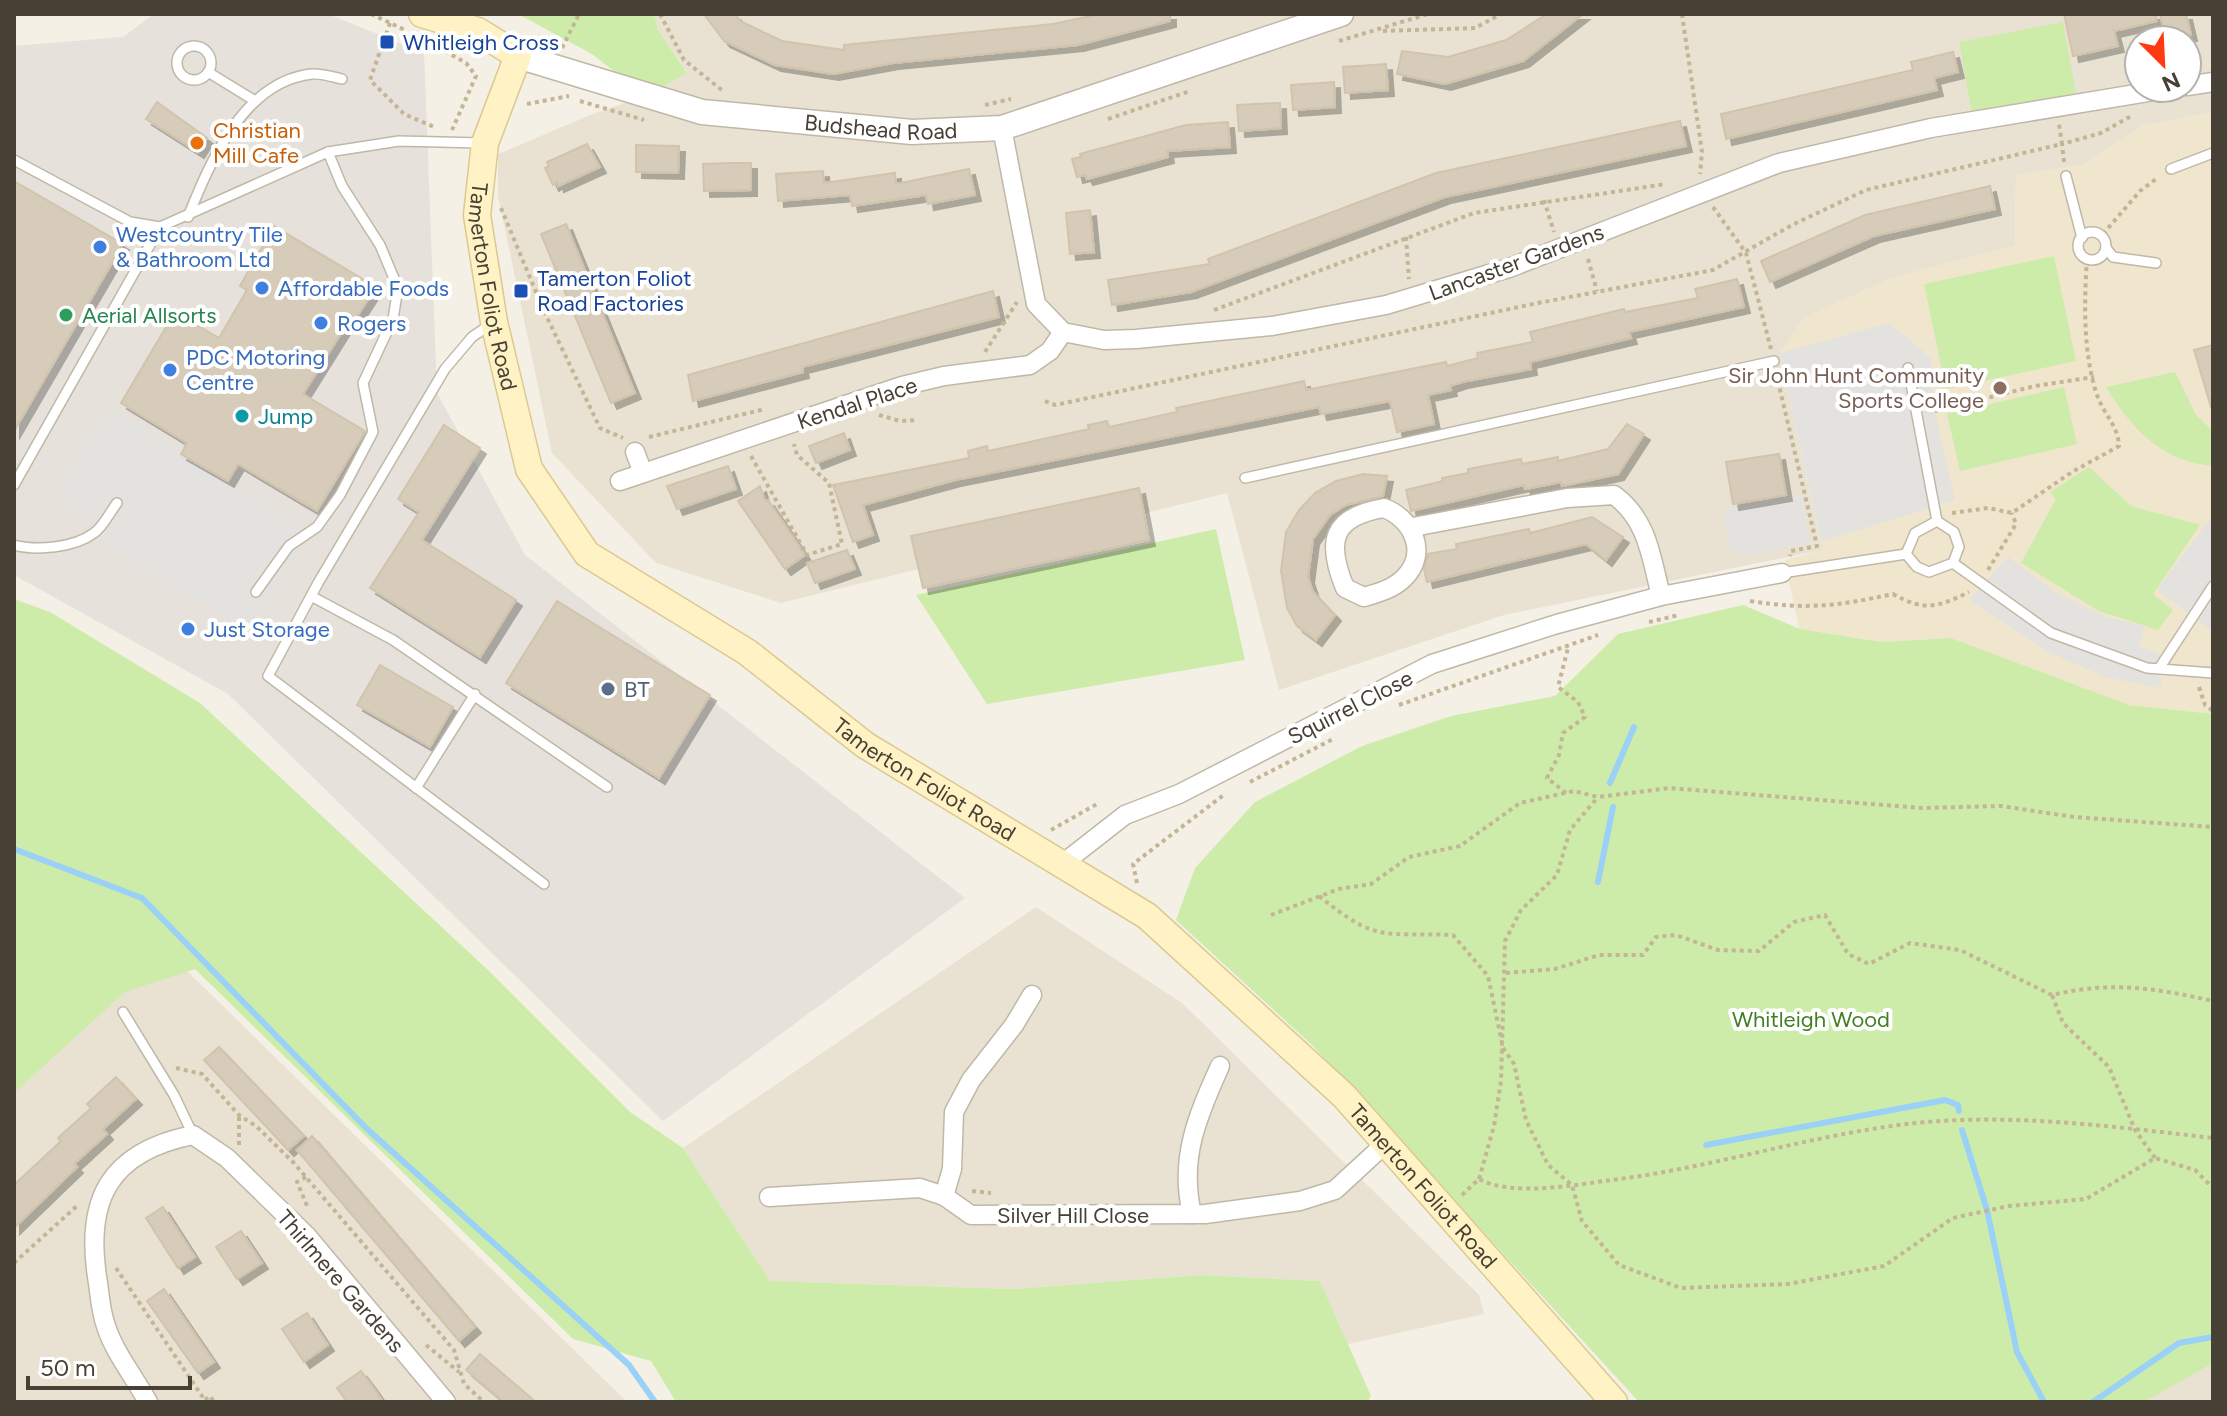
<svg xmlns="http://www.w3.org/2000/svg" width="2227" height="1416" viewBox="0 0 2227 1416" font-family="Figtree,sans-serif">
<defs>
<filter id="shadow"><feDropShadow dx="6" dy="6" stdDeviation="0" flood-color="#0004"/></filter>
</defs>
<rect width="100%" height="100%" fill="#f4f0e5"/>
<g fill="#e9e2d2" fill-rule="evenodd">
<path d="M654,14h1559v98l-70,14 -60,39 -67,10 -1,71 -124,32 -111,75 42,197 -318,65 -225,75 -52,-197 -446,110 -125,-40 -104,-110 -54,-257v-42l95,-40 53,-18 41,-24 -29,-42zM2139,40h48v48h-48z"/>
<path d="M1036,907l146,96 297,292 5,19 -136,30 -28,-63 -120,-6 -188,14 -242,-8 -87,-133z"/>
<path d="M133,918l494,484h-613v-315z"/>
<path d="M2213,1344v58h-141z"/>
</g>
<path fill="#e6e1da" d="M154,14h174l96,39 13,340 88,162 440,343 -302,223 -435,-427 -214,-119v-529l109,-9z"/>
<path fill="#efe6cd" d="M2213,112v602l-84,-9 -178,-67 -70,4 -82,-13 -14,-69 37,-10 -42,-197 23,-35 88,-40 124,-32 1,-71 67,-10 60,-39z"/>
<g fill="#cdecaa">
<path d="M518,14h136l4,16 29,43 -41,23 -54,-42z"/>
<path d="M2063,22l13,71 -104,20 -13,-71z"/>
<path d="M2054,256l22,105 -130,28 -22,-105z"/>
<path d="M2175,372l21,43 17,16v35c-52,-5 -81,-37 -107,-79z"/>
<path d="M2064,387l13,57 -117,27 -13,-57z"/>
<path d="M2089,467l42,39 69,19 -47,69 20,16 -15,20 -59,-19 -78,-48 35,-64 -6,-7z"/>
<path d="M1216,529l29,131 -258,44 -71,-109z"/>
<path d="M14,599l36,13 150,91 288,267 142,142 53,36 87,133 242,8 188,-14 120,6 51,115 -4,6h-691l-25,-41 -78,-22 -378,-370 -70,23 -111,101z"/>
<path d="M1743,605l57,24 81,13 70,-4 178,67 84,9v649l-69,39h-505l-327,-357 -136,-125 19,-52 60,-66 107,-56 89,-30 104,-20 63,-62z"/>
</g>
<g fill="#e4e2de">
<path d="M1889,323l42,35 1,41 23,101 -134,42 -41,-189z"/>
<path d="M111,408l198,126 -61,95 -144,-85 4,-14 -46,-31v-18z"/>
<path d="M1802,494l8,49 -66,13 -14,-5 -7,-41z"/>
<path d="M2209,520l4,3v109l-56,-42z"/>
<path d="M2008,557l50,37 48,23 39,9 -6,20 22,8v34l-56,-11 -57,-25 -79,-52z"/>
</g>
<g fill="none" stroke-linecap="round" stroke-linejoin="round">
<g stroke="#9bd0f7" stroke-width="6">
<path d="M1610,783l24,-56"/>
<path d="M14,849l128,49 224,230 263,237 26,37"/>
<path d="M1598,882l15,-75"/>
<path d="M1962,1130l25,80 30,142 27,50"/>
<path d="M1706,1145l239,-45 13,5 1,6"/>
<path d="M2093,1402l86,-59 34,-6"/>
</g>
</g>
<g fill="#d7ccb9" stroke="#d2c4ac" stroke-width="2" filter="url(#shadow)">
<path d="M704,14h31l5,7 42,20 62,9v-5l209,-21 47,-10h70v7l-92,24 -185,18 -60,11 -58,-9 -51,-24z"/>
<path d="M1547,14h36l-60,47 -78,23 -48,-10 5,-23 46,6 58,-17z"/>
<path d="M2064,14h92l1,7 -43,10 4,15 -45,10z"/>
<path d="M2160,14h26l5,21 -25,5z"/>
<path d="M1953,52l5,20 -24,6 3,12 -211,49 -5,-25 192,-44 -2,-8z"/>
<path d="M1386,64l2,26 -43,3 -2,-26z"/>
<path d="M1334,82l1,25 -42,3 -2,-25z"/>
<path d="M157,102l50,36 -9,14 -52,-33z"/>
<path d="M1280,103l1,25 -42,3 -2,-26z"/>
<path d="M1680,121l6,25 -241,51 -254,95 -79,13 -4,-25 102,-16 -2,-5 228,-86z"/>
<path d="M1228,122l2,25 -63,4 1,6 -81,22 -2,-4 -8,2 -5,-18 9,-2 -1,-3 106,-29z"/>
<path d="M587,144l13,23 -42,19 -1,-4 -4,3 -8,-17 4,-2 -2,-4z"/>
<path d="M636,145l43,1 -1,27 -42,-1z"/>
<path d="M729,163h22v27l-47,1 -1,-27z"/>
<path d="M969,169l6,26 -47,9 -2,-9 -74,11 -2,-11 -72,6 -2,-27 47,-3 1,12 71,-10 1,11z"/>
<path d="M14,181l109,63 -109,187z"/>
<path d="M1990,186l5,23 -121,27 -104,46 -9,-21 104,-46z"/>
<path d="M1090,210l4,42 -24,2 -4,-41z"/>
<path d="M566,224l69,169 -24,10 -70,-169z"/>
<path d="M274,226l102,61 -24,37 -4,-2 -45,72 62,37 -48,80 -79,-47 -10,17 -47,-27 6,-11 -66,-40 54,-91 44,26 28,-48 -7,-4z"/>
<path d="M1737,279l7,28 -115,25 2,6 -101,24 1,7 -69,13 -12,4 1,4 -23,5 6,29 -37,8 -7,-31 -69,13 -2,-7 -364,73 -92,25 10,30 -20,7 -20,-57 136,-27 -1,-7 19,-5 1,5 101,-22 -1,-4 19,-4 2,6 68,-15 -1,-4 128,-27 2,9 140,-28 1,4 31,-8 -1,-5 56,-11 -3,-10 94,-23 1,3 73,-14 -3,-9z"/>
<path d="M993,291l6,26 -197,50 1,5 -110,29 -5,-26z"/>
<path d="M2213,345v61l-2,1 -17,-57z"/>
<path d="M1627,424l17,10 -26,40 -56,12 -1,-4 -36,7 -1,-4 -113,26 -5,-21 37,-9 -1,-3 26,-5v-4l53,-10 1,5 36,-7v4l50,-12z"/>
<path d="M444,425l36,23 -58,92 94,60 -36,57 -110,-69 49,-76 -21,-13z"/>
<path d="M844,433l6,17 -34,13 -7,-17z"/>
<path d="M1779,454l7,41 -53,9 -7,-42z"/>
<path d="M728,466l8,23 -59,20 -10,-23z"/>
<path d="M1363,474l24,2 -4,20 -37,9 -16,10 -17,24 -5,38 5,15 22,23 -19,25 -19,-14 -10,-18 -6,-37 5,-39 13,-22 16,-17 21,-12z"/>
<path d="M760,486l5,15 3,-1 37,55 -20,14 -47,-68z"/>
<path d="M1139,488l10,52 -226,48 -12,-52z"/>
<path d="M1592,517l31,20 -17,23 -20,-16 -159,38 -3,-13 4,-15 29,-5 -1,-5 73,-15 1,4z"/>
<path d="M847,550l8,19 -40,14 -8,-20z"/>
<path d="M557,601l153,94 -51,83 -153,-95z"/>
<path d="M380,665l73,42 -23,40 -73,-42z"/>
<path d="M219,1047l85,89 -16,14 -84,-90z"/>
<path d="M116,1077l20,22 -33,30 4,5 -33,30 3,3 -63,61v-43l47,-44 -3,-3 33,-30 -4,-4z"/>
<path d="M312,1136l163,191 -16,14 -162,-191z"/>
<path d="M163,1207l32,50 -17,11 -32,-50z"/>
<path d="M241,1231l21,32 -25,16 -21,-32z"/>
<path d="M164,1289l50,73 -16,11 -51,-72z"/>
<path d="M307,1313l21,32 -24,17 -22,-33z"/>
<path d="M480,1354l22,19 34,29h-32l-38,-32z"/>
<path d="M361,1371l12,16 10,15h-36l-10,-14z"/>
</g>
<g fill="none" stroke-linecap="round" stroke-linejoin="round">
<defs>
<g id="service">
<circle cx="194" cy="63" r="17"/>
<path d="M208,72l47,29"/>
<path d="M14,160l116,62 30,5 168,-75 71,-11 82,2"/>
<path d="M2171,169l42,-16"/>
<path d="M2066,176l16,62"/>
<path d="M188,217c22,-55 56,-136 124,-143 9,-1 21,3 30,5"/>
<circle cx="2092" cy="246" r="14"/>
<path d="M2106,248l7,9 43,6"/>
<path d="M491,324l-19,13 -27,32 -127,214 -50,93 276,208"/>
<path d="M1908,368l29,153"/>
<path d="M1245,478l529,-117"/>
<path d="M14,485l146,-258"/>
<path d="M1937,521l17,11 5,15 -6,16 -24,9 -12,-5 -11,-13 9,-21z"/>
<path d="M14,545c22,6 60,3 80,-12 9,-6 16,-21 23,-30"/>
<path d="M1953,563l98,70 96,35 66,5"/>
<path d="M1782,573l124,-19"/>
<path d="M256,592l33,-46 28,-19 23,-32 33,-63 -10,-49 30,-64 5,-31 -18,-43 -38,-59 -14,-34"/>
<path d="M311,596l82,44 214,147"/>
<path d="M2160,667l53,-81"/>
<path d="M416,788l59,-94"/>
<path d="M123,1012l51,83 19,40"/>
</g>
<g id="minor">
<path d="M2187,86l26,-4"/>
<path d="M1002,128l34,176 27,28 41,8 32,-1 136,-13 114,-21 123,-37 270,-105 152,-35 241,-40"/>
<path d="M635,452l8,21"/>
<path d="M620,481l282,-95 42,-10 86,-11 20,-14 13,-19"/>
<path d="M1384,508c29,11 45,45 20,70 -11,11 -26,15 -40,19l-19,-9c-19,-46 -14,-71 39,-80z"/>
<path d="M1413,527l154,-29 47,-3c34,25 37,62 47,101"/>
<path d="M1061,865l64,-50 54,-21 253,-130 125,-40 104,-28 121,-23"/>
<path d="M944,1196l8,-27 2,-57 17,-32 43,-55 18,-30"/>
<path d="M769,1197l151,-9 24,8 27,19 234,-1 95,-13 35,-11 51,-47"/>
<path d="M1192,1214c-13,-55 5,-97 28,-148"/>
<path d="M148,1402c-13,-24 -34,-50 -42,-76 -5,-13 -6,-29 -8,-43 -14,-82 10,-131 95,-148l34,23 80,78 139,166"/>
</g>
<g id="tertiary">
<path id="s1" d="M518,56l184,56 210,20 90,-4 339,-114"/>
</g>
<g id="secondary">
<path id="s2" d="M422,14l56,17 40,25 -33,87 -8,72 17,107 35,147 58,85 160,98 118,93 282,171 197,180 270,306"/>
</g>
</defs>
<use href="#service" stroke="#c0b8a7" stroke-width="12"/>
<use href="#minor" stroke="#c0b8a7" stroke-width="21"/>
<use href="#tertiary" stroke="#c0b8a7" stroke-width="27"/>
<use href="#secondary" stroke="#dcc992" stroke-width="29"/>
<g stroke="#c4b596" stroke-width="4" stroke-dasharray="4 4" stroke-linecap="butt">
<path d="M371,14l34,16"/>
<path d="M660,14l24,46 39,31"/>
<path d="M1682,14l20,138 -2,22"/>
<path d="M390,23l-20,57 34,34 30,13"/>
<path d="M1383,31l92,-3 26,-14"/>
<path d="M1339,41l89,-27"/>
<path d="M431,43l35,20 10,13 -24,54"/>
<path d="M562,48l17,-34"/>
<path d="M580,101l64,19"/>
<path d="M527,104l42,-8"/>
<path d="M985,105l26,-6"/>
<path d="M1108,119l82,-28"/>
<path d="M2064,162l-2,-18 39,-11 32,-18"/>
<path d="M1544,200l10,32"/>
<path d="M1713,207l33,46 25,96"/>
<path d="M501,208l42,101 57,119 23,10"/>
<path d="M2103,234l37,-43 16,-12"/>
<path d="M1406,237l3,42"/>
<path d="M1588,259l9,32"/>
<path d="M1214,310l260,-97 192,-29"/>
<path d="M985,352l32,-50"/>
<path d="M1776,373l41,173 -26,5 -1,5"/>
<path d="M1045,401l10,4 483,-102 175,-33 79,-45 74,-35 196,-46 -3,-20"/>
<path d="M1935,411l100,-25 59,-9"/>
<path d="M879,415l21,6 17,-1"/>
<path d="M649,437l116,-28"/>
<path d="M751,456l56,99 35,-11 -13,-61 -32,-28 -3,-11"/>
<path d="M1952,513l36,-5 24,5 60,-41 47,-26c-1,-21 -15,-31 -22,-51 -14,-41 -13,-93 -10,-136"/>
<path d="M1988,570l28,-46 -4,-11"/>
<path d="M1750,601c58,9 87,5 143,-7 32,18 45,13 76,-2"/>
<path d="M1649,622l30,-7"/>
<path d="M2199,687l6,18 8,6"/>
<path d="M1399,705l199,-70"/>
<path d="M1250,782l85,-44"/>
<path d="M1566,793l-19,-15 12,-23 4,-22 22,-16 -7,-15 -20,-15 10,-39"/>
<path d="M1051,830l46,-26"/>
<path d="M1137,883l-4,-19 92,-70"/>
<path d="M1319,896c59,48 64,36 134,39l35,41 15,72 11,16 12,56 22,45 24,20 10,36 37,44 62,23 107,-4 96,-18 69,-48 56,-12 77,-7 69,-41 40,12 18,18"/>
<path d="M1271,915l68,-26 32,-5 38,-27 51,-11 60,-43 54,-12 24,6 71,-9 253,20 79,-2 73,11 139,10"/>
<path d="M1506,973l49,-4 44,-14h44l13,-18 20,-2 42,15 41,1 35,-29 31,-7 23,39 21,10 41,-21 50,7 92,45"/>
<path d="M176,1068l26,6 37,41 17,11 37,36 161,188 10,34 20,18"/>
<path d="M239,1145v-30"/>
<path d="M2155,1158l-20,-28 -26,-63 -46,-44 -11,-28c59,-14 103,-7 161,6"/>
<path d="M306,1177l-9,5 11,26"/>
<path d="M1479,1179l15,-53 7,-45 4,-140 16,-31 36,-35 13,-45 28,-33"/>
<path d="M972,1191l19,2"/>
<path d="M1462,1195l17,-16c33,18 95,6 132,1 102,-12 202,-46 305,-57 98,-10 200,4 297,15"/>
<path d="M14,1263l65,-59"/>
<path d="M116,1268l90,134"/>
<path d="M426,1345l33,27"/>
<path d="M205,1400l5,-4 4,6"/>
</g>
<use href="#service" stroke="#fff" stroke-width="9"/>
<use href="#minor" stroke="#fff" stroke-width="18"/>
<use href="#tertiary" stroke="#fff" stroke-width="24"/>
<use href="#secondary" stroke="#fff2c4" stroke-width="26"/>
</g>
<g fill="#1a4fb4" stroke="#fff" stroke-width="3">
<rect x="379" y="34" width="16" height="16" rx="4"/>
<rect x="513" y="283" width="16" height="16" rx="4"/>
</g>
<circle fill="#e8710a" stroke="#fff" stroke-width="3" cx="197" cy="143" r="8"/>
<g fill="#3f7fe0" stroke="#fff" stroke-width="3">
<circle cx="100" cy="247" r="8"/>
<circle cx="262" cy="288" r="8"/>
<circle cx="321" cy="323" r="8"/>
<circle cx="170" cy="370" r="8"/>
<circle cx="188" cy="629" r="8"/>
</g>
<circle fill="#2e9e5b" stroke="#fff" stroke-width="3" cx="66" cy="315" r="8"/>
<circle fill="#8d6e63" stroke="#fff" stroke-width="3" cx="2000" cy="388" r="8"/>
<circle fill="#0f9aa8" stroke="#fff" stroke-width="3" cx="242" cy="416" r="8"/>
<circle fill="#5c6f8a" stroke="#fff" stroke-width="3" cx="608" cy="689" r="8"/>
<g text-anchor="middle" stroke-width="8" stroke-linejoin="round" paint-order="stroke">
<g font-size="22" fill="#164399" stroke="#fff" text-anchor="start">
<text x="403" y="50">Whitleigh Cross</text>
<text x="537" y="286">Tamerton Foliot<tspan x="537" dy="25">Road Factories</tspan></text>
</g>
<g font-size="22" fill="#474034" stroke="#fff">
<text dy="8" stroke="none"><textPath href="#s1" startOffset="372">Budshead Road</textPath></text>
<text transform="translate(1516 262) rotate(-20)" y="8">Lancaster Gardens</text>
<text dy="8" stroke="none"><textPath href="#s2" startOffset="344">Tamerton Foliot Road</textPath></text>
<text transform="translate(857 403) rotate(-18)" y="8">Kendal Place</text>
<text transform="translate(1350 707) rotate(-27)" y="8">Squirrel Close</text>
<text dy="8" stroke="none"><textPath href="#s2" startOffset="1040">Tamerton Foliot Road</textPath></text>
<text dy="8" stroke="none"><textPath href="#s2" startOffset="1688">Tamerton Foliot Road</textPath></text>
<text x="1073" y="1223">Silver Hill Close</text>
<text transform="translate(341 1281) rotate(49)" y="8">Thirlmere Gardens</text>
</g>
<g font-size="22" fill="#c56008" stroke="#fff" text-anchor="start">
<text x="213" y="138">Christian<tspan x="213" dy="25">Mill Cafe</tspan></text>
</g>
<g font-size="22" fill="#366cbe" stroke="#fff" text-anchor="start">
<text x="116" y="242">Westcountry Tile<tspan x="116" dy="25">&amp; Bathroom Ltd</tspan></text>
<text x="278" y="296">Affordable Foods</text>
<text x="337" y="331">Rogers</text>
<text x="186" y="365">PDC Motoring<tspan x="186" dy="25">Centre</tspan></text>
<text x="204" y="637">Just Storage</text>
</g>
<g font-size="22" fill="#27864d" stroke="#fff" text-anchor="start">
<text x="82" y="323">Aerial Allsorts</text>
</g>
<g font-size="22" fill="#785e54" stroke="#fff" text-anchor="end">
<text x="1984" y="383">Sir John Hunt Community<tspan x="1984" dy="25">Sports College</tspan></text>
</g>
<g font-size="22" fill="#0d838f" stroke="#fff" text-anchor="start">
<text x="258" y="424">Jump</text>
</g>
<g font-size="22" fill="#4e5e75" stroke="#fff" text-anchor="start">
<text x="624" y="697">BT</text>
</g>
<g font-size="22" fill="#437e22" stroke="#fff">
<text x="1811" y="1027">Whitleigh Wood</text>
</g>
</g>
<rect width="2227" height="1416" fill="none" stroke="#474034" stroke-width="32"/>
<g transform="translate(2163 64) rotate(156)"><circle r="38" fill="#ffffff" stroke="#b5b3ae" stroke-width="2"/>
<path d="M0-6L14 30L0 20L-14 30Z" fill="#ff3911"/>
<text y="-12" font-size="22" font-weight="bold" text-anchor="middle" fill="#474034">N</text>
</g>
<path d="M28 1376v12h162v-12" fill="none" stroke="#474034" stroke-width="4"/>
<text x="40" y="1376" font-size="24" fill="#474034" stroke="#ffffff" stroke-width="6" paint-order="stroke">50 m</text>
</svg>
